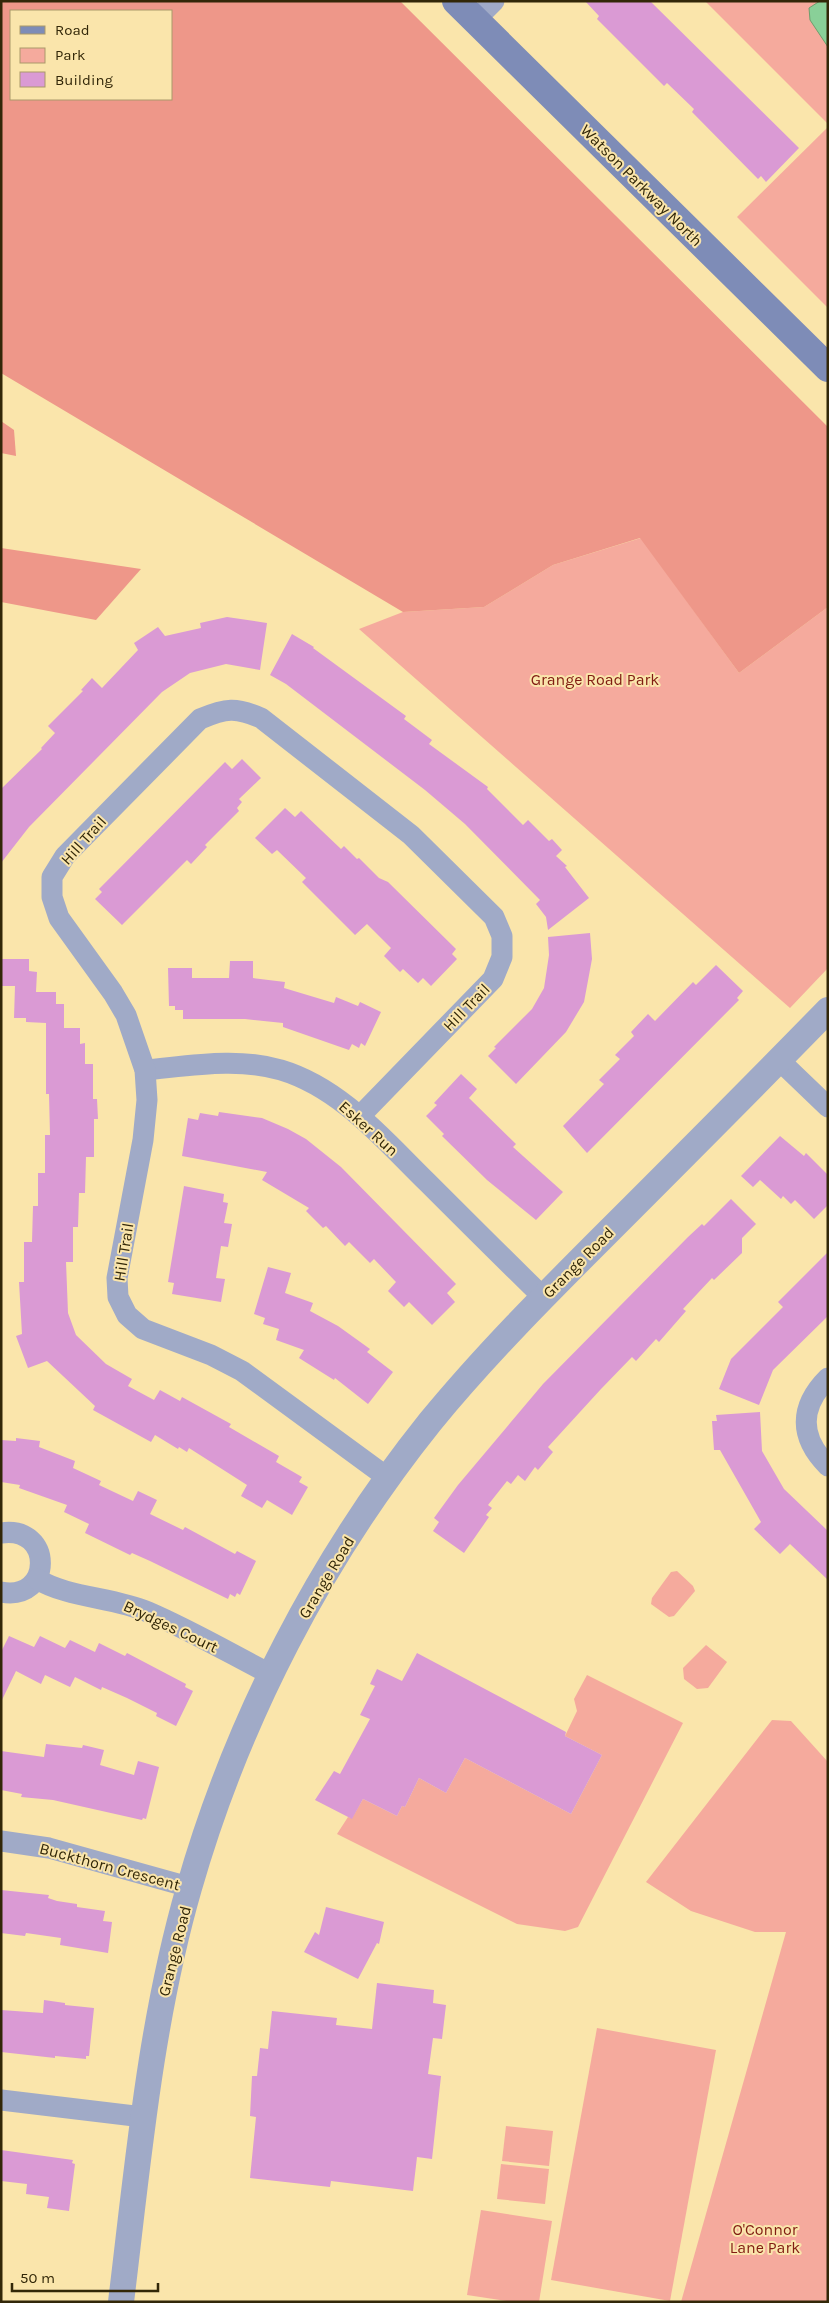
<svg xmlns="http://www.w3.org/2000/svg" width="829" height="2303" viewBox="0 0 829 2303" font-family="Karla,sans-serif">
<rect width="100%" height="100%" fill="#fae5ab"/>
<g fill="#f5aa9d">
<path d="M705,1h123v123z"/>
<path d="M828,127v181l-91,-91z"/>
<path d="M641,538l98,135 89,-66v361l-38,40 -431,-379 44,-17 81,-5 69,-42z"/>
<path d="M677,1571l16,15 2,5 -21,25 -5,1 -18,-13 1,-6 19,-26z"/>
<path d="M706,1645l21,17 -19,26 -11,1 -13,-10 -1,-11z"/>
<path d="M587,1675l96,48 -105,204 -13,4 -48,-7 -180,-90 11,-17 4,1 11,-19 34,17 5,-10 3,1 14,-29 27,15 19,-35 106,56 31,-59 -37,-19 12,-25 -3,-12z"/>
<path d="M772,1720l19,1 37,41v540h-147l105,-370h-31l-64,-21 -45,-29z"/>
<path d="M597,2028l119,22 -46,251 -119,-21z"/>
<path d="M506,2126l47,5 -4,35 -47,-5z"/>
<path d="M501,2164l48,5 -4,35 -48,-5z"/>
<path d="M481,2210l71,11 -13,81h-26l-46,-7z"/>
</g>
<g fill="#ee9789" fill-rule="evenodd">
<path d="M1,1h399l428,426v180l-89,66 -99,-135 -87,27 -69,42 -81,5 -402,-239zM11,11h160v88h-160z"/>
<path d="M1,421l13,9 2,26 -15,-3z"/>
<path d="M1,548l140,21 -45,51 -95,-18z"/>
</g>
<path fill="#89d098" stroke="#6f9d6d" d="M820,1h8v46l-18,-27 -1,-12z"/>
<g fill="#da9ad4">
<path d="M585,1h65l149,147 -33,34 -5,-6 -3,3 -66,-67 2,-3 -27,-26 -3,3 -67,-67 2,-3z"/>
<path d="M227,617l40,6 -7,47 -34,-6 -36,9 -28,19 -133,135 -28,36v-74l41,-40 -1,-1 14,-15 -7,-7 35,-35 -2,-1 11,-12 10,10 36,-38 -4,-7 24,-16 7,9 36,-8 -1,-5z"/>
<path d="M292,634l22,13 -1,1 93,68 -2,3 28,21 -3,4 59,43 -1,2 36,36 5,-5 21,21 3,-2 10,11 -6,6 11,10 -2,1 24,31 -41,32 -2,-13 -10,-13 4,-4 -75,-76 -40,-34 -139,-106 -16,-9z"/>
<path d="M242,759l19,19 -22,21 3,3 -5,6 2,3 -34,34 2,2 -16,17 -4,-4 -65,65 -27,-26 7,-7 -3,-3 126,-127 7,7z"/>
<path d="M285,808l10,9 6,-6 40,38 3,-3 13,13 2,-1 20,20 9,4 68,67 -4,5 5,5 -26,27 -8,-8 -5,5 -15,-14 -3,3 -16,-16 7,-8 -24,-24 -12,11 -53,-53 4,-4 -29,-28 -5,4 -17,-16z"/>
<path d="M590,933l2,26 -8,43 -18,30 -50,52 -28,-28 8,-8 -2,-1 38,-38 12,-21 5,-33 -1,-18z"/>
<path d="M1,959h28v12l8,1 -1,20h20v12h8v24h16v16l5,-1v21h8v35h4l1,20h-4v38h-8l-1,36h-6l-1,34h-5v35h-7l2,51 8,22 30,29 26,15 -4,7 26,14 6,-10 20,11 2,-4 49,27 -2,3 50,29 -3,6 26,15 -3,5 9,5 -16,28 -25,-15 -5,8 -21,-12 6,-11 -58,-37 -2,4 -8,-5 -1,2 -23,-14 -4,7 -58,-32 2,-4 -48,-45 -19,7 -12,-32 6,-2 -3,-52h5v-40h8l1,-36h5v-33h7v-38h5l-1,-41h-3v-71l-20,-1v-4h-12l1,-32h-14z"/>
<path d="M230,961h23v17l32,4 -1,6 50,15 2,-6 22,9 2,-4 21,10 -16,34 -4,-3 -2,5 -7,-4 -3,6 -66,-23v-4l-38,-4h-62v-9h-8v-4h-6l-1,-38h24v10h37z"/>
<path d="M716,965l27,26 -6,7 2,2 -152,153 -24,-27 41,-42 -5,-4 21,-21 -5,-4 19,-19 -3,-4 17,-18 7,7 38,-39 3,3z"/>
<path d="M461,1074l16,15 -8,9 47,46 -3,3 50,45 -27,28 -49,-40 -45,-44 2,-2 -18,-18 11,-11 -3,-2z"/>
<path d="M219,1112l43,6 26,11 18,10 35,28 115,117 -9,9 8,9 -23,23 -23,-23 -5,5 -16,-16 8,-9 -22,-23 -4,4 -21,-21 -4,4 -19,-20 -3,2 -17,-17 3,-3 -47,-28 5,-8 -85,-16 6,-38 10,2 2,-7 18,3z"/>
<path d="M780,1136l24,20 2,-3 22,22v30l-14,14 -19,-19 -4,4 -8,-8 -2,3 -21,-19 -7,7 -12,-11z"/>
<path d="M184,1186l40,8 -1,8 5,1 -4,20 8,1 -4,23 -7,-1 -5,32 9,1 -4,23 -49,-8 2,-11 -6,-1z"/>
<path d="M731,1199l25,25 -14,14v15l-28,27 -2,-2 -29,31 3,2 -27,31 -3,-3 -20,22 -4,-4 -31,32 -53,58 5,5 -15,18 -3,-3 -10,14 -7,-6 -7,9 -4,-3 -19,24 4,3 -6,7 3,2 -25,36 -31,-22 6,-9 -5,-4 24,-33 85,-101 145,-147 14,-13 2,2z"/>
<path d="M828,1252v64l-55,54 -14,35 -40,-16 12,-30 52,-52 -5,-5z"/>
<path d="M268,1267l23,6 -6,20 28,10 -3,8 28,15 32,23 -3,3 26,20 -25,32 -33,-26 -1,2 -35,-22 5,-8 -28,-10 3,-11 -16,-5 2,-6 -11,-4z"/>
<path d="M760,1412l2,39 22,38 44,42v49l-38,-36 -10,10 -26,-25 7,-7 -41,-72h-6l-2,-29h5l-1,-6z"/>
<path d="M16,1438l24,3 -1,6 36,14 -2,7 28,13 -2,4 34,16 5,-10 19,9 -7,14 33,16 2,-3 50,27 2,-3 19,10 -16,34 -3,-2 -2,4 -5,-3 -2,5 -78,-38 -18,-8 -2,2 -45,-22 4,-9 -25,-12 3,-7 -48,-17 1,-3 -19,-3v-42l15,1z"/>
<path d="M9,1636l25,11 6,-11 25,12 5,-8 25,12 4,-9 26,13 2,-3 59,31 -1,3 8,4 -17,35 -20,-10 1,-3 -30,-15 -25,-11 -1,3 -26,-13 -5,10 -25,-12 -4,9 -25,-13 -15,31v-50z"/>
<path d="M417,1653l149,79 -1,4 37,19 -31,59 -106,-56 -19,35 -27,-15 -14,29 -3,-1 -5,10 -34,-17 -11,20 -37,-19 19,-29 6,3 30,-55 -10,-4 15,-29 -5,-2 7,-15 25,12z"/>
<path d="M46,1744l36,4 1,-3 21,5 -4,15 34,10 4,-14 21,6 -13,52 -3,-1 -1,2 -89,-20 -32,-3 1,-3 -21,-4v-39l43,6z"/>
<path d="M1,1890l48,5 -1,3 9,3 20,3v3l28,4 -2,10 9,1 -4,31 -48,-8 1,-7 -35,-5 -1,3 -24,-3z"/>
<path d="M326,1907l58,15 -5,22 -2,-1 -19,36 -54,-27 11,-20 4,3z"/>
<path d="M377,1983l57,7 -1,13 13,2 -4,34 -9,-1 -5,36 13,2 -9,83 -15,-2 -4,34 -82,-10 -1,6 -80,-9 6,-61 -6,-1 2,-40h5l3,-28 8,1 4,-38 65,7 -1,7 36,4z"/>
<path d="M44,2000l21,3v2l29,3 -5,48h-3v3l-31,-3v2l-54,-6v-42l42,3z"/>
<path d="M1,2150l72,10 -1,3 3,1 -6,47 -22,-3 2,-11 -23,-3 1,-10 -26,-3z"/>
</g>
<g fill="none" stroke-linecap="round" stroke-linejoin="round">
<g stroke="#a0aac7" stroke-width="21">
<path d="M475,20l19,-19"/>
<path d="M779,1060l49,47"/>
<path d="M145,1070c44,-4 93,-13 136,0 60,18 103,70 146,112 39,39 77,77 116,115"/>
<path d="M360,1116l133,-137 9,-22v-21l-8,-19 -83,-82 -150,-117c-25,-11 -35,-10 -61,1l-135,137 -13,21v20l7,21 54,75 13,22 19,55 2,30 -4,40 -26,138 1,19 9,18 16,14 68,26 31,16 146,107"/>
<path d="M828,1378c-29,29 -29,59 0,88"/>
<path d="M1,1533c53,-8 52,69 0,59"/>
<path d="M37,1579c31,19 76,18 111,33 42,18 83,42 124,63"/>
<path d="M1,1841l48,7 140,39"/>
<path d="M1,2100l142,17"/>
</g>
<path stroke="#a0aac7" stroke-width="26" d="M121,2302c17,-139 29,-279 68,-414 48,-168 132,-330 241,-466 55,-67 116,-128 177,-189 74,-74 148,-148 221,-223"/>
<path stroke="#7e8cb7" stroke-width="28" d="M456,1l372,367"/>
</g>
<g text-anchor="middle" stroke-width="4" stroke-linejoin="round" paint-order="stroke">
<g font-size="16" fill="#322708" stroke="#fae5ab">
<text transform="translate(642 185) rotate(45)" y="6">Watson Parkway North</text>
<text transform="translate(83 840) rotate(-48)" y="6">Hill Trail</text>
<text transform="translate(466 1007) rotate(-46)" y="6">Hill Trail</text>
<text transform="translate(369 1128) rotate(42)" y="6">Esker Run</text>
<text transform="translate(123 1252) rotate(-81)" y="6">Hill Trail</text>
<text transform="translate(578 1262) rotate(-45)" y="6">Grange Road</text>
<text transform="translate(326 1577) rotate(-59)" y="6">Grange Road</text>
<text transform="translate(171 1626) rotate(25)" y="6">Brydges Court</text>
<text transform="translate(110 1866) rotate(15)" y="6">Buckthorn Crescent</text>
<text transform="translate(174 1951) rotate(-76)" y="6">Grange Road</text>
</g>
<g font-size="16" fill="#811c12" stroke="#fae5ab">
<text x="595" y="685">Grange Road Park</text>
<text x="765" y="2235">O'Connor<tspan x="765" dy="18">Lane Park</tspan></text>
</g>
</g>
<rect width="829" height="2303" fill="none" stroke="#322708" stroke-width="5"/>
<rect x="10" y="10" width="162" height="90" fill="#fae5ab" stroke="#aa996a"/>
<rect x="20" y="26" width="25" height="8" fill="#7e8cb7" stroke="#aa996a"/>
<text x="55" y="35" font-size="15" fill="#322708">Road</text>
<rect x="20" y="48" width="25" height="15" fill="#f5aa9d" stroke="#aa996a"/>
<text x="55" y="60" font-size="15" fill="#322708">Park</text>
<rect x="20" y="72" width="25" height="15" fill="#da9ad4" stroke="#aa996a"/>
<text x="55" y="85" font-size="15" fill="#322708">Building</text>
<path d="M12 2283v8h146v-8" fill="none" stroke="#322708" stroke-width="2.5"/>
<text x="20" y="2283" font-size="15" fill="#322708" stroke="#fae5ab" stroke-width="4" paint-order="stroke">50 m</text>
</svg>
